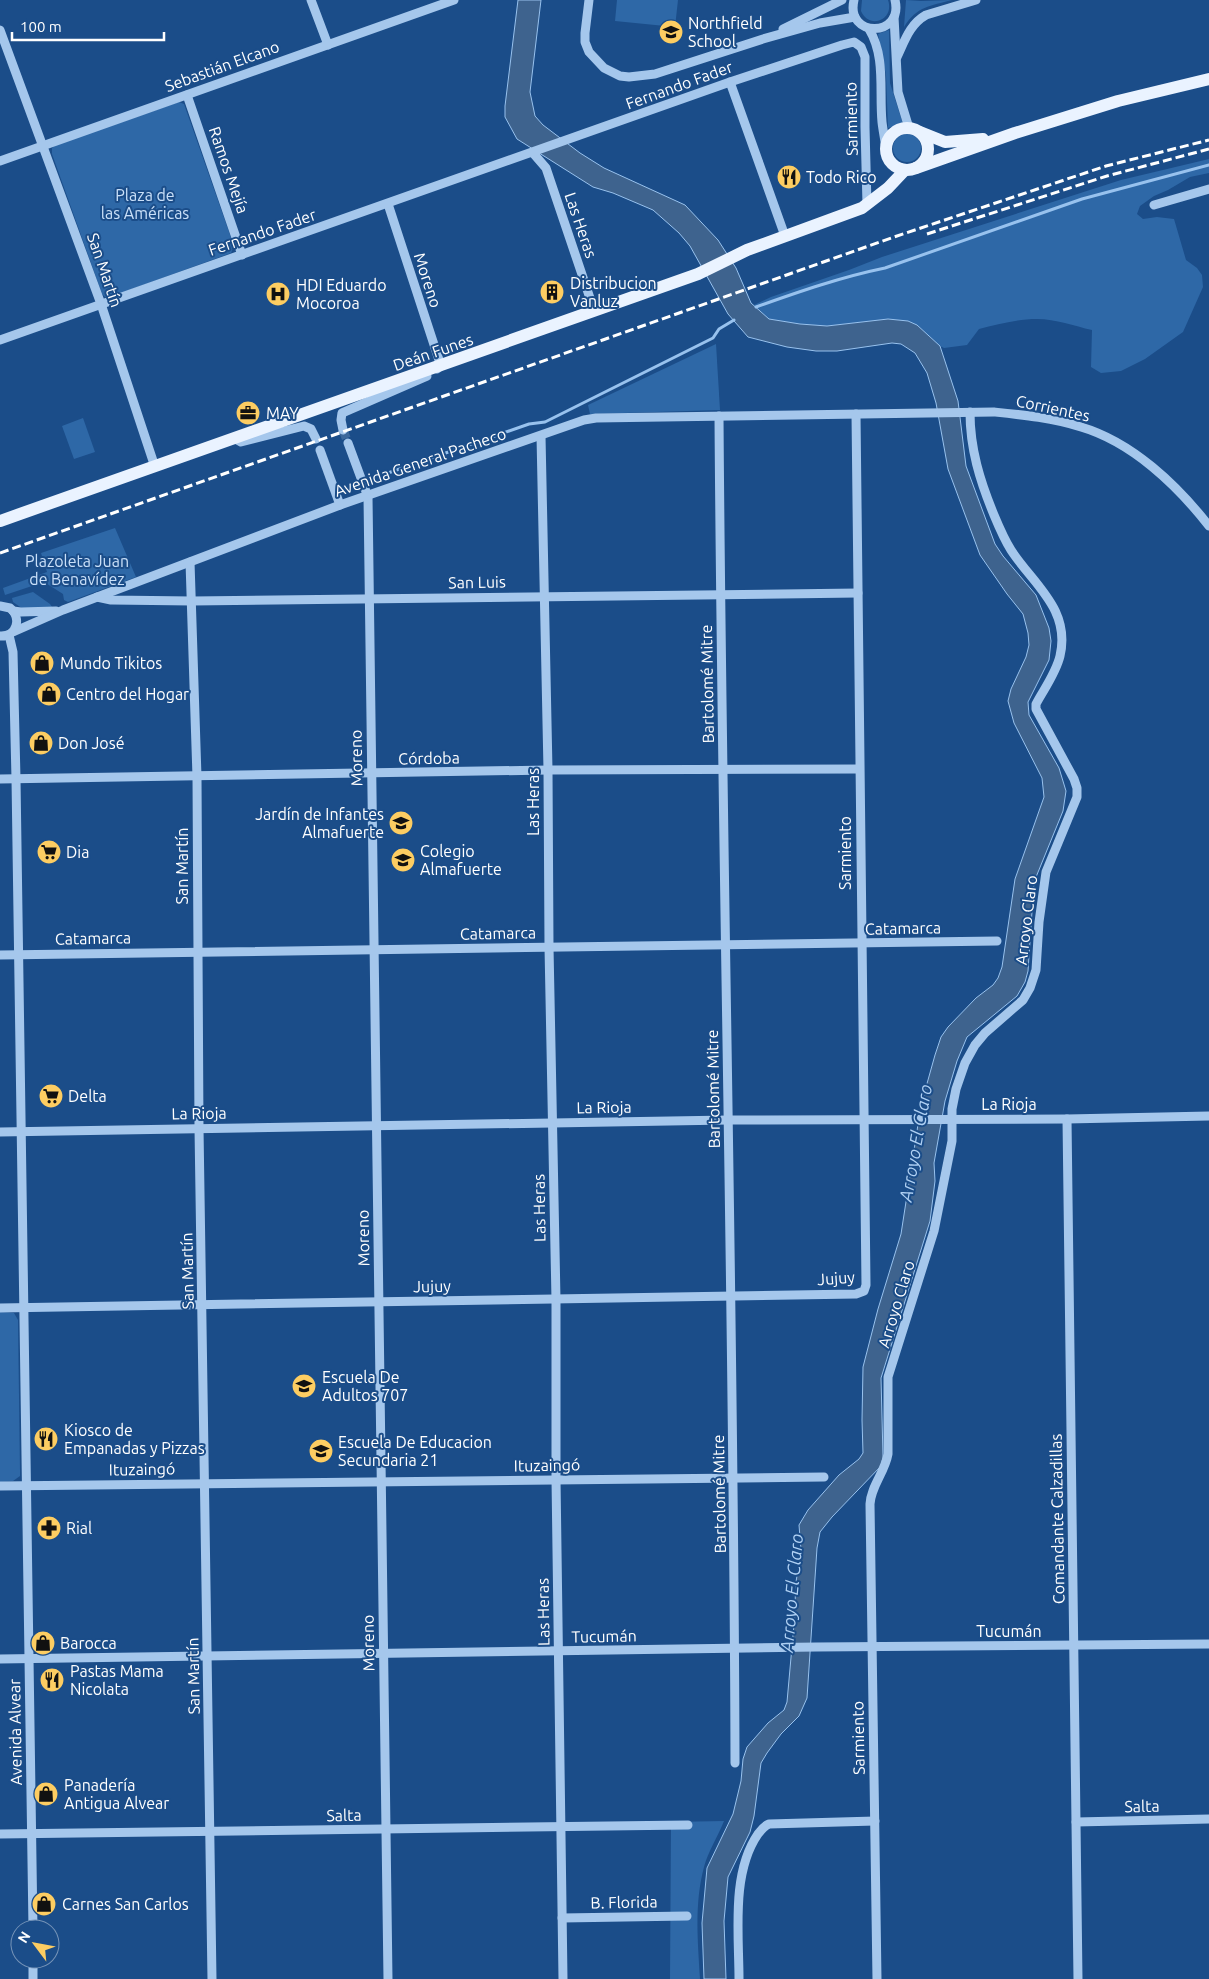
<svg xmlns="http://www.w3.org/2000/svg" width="1209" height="1979" viewBox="0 0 1209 1979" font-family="Ubuntu,sans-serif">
<rect width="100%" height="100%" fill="#1b4d89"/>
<g fill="#2e68a7">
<path d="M617,0h61l-3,27 -60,-6z"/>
<path d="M862,0h26c7,20 -19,30 -27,11z"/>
<path d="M906,0l15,1 31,-1c-22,6 -35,6 -48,27z"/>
<path d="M889,30l1,53 13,41 -15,4 -2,-53 -8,-41z"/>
<path d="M179,102l5,2 50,142 -3,7 -121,44h-5l-3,-3 -50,-140v-6l4,-3z"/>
<circle cx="907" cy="148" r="14"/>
<path d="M1209,159v14l-19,4 -22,13 -14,6 -14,10 -3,8 6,5 14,-2 17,2 12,41 11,8 5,7 1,12 -20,45 -38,27 -24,12 -20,2 -10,-6 1,-37c-18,-4 -36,-11 -55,-11 -19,0 -39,5 -58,10l-12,16 -23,3 -4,-2 -23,-21 -9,-4 -20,-2 -61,7 -27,-2 -31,-5 -15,-14 17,-8 78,-27 33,-13 239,-77z"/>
<path d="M716,344l4,66 -130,4 -2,-9z"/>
<path d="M83,418l12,34 -21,7 -12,-33z"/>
<path d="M115,528l21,49 -68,25 -4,-2 -1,-6 -19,-12 -39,13 -2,-7 44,-16 -6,-19z"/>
<path d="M33,592l17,12 2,3 -29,2 -10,-7 -1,-4z"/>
<path d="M0,1312l14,1 4,7 2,152v4l-7,5 -13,1z"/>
<path d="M724,1821c-6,15 -16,31 -20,46 -10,37 -6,75 -4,112h-30l1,-157z"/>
</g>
<path fill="#3e638e" stroke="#98c2ee" d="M518,0h23l-11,92 5,24 8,9 37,28 24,15 81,37 33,35 18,28 15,35 18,16 31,5 27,2 61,-7 20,2 9,4 23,21 18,55 8,65 29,78 8,12 33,39 13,33 2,13 -2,19 -21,42 1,13 30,53 7,23 -3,20 -29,71 -6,89 -3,11 -8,14 -50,41 -10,24 -12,40 -11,62 1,18 -5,40 -49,157 2,79 -2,9 -49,51 -12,15 -3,16 -10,150 -8,18 -18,18 -14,19 -6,10 -7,53 -4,16 -22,45 -4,44 2,58h-22l-2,-56 5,-55 26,-54 8,-33 2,-22 4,-12 21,-24 16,-13 3,-8 7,-78 2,-42 5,-32 -2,-25 9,-15 31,-35 20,-16 4,-6 -1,-33 1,-53 15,-58 23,-75 20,-129 14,-50 6,-18 7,-10 28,-29 17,-13 5,-7 4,-11 13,-88 29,-82 -2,-19 -28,-55 -6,-22 3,-12 15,-32 3,-12 -1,-12 -5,-19 -16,-20 -27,-39 -32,-86 -12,-66 -9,-30 -12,-20 -14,-9 -9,-1 -55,8h-21l-29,-4 -39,-10 -20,-23 -38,-68 -11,-13 -26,-23 -40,-17 -20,-6 -76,-48 -12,-22v-11z"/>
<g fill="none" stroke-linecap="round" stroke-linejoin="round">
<g stroke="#98c2ee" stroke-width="3">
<path d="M756,307c42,-15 85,-30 129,-39l197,-69 127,-34"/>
<path d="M388,473l141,-49 16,-2 168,-84 6,-9 15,-9"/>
</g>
<path stroke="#3d689b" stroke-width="9" stroke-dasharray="9 4.5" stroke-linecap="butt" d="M343,430l5,13"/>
<g stroke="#a5c7ec" stroke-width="9">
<path d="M311,0l17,45"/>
<path d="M589,0l-4,33v9l4,10 15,16 16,8 9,1 26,-3 108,-35 57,-16 35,-6"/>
<path d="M854,0c-9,38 50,38 41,0"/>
<path d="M894,17l4,75 11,36"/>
<path d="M783,29l59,-29"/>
<path d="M869,29c17,28 10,62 13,93 1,9 3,18 4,27"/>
<path d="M0,30l101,274 54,163"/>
<path d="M897,57c8,-17 13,-33 29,-42l50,-15"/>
<path d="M730,82l55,154"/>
<path d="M187,95l55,160"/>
<path d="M533,153l13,15 48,142"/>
<path d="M0,161l454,-161"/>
<path d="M388,204l53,162 -4,3"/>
<path d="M1154,205l55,-16"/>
<path d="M0,340l730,-258 112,-37 12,-3 7,5 4,10v70l2,78"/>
<path d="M719,416c3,449 15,898 16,1347"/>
<path d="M343,430l-2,-10 1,-7 85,-37"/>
<path d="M541,436l7,334 1,177 7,353v179l7,500"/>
<path d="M234,438l7,4 63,-16 7,3 5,10"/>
<path d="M348,443l20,54 20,1482"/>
<path d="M320,450l20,55"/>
<path d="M190,562l7,215 2,351 13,851"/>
<path d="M97,597l14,3 81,1 666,-8"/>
<path d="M0,606l10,2c12,10 7,29 -10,28"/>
<path d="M13,611l8,1 35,-1"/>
<path d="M13,632l50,-22 277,-105 244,-85 12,-2 398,-6c29,3 59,6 87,15 51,15 96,58 128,99"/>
<path d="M9,635l4,17 3,127 17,1150"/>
<path d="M0,779l548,-9 311,-1"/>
<path d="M0,955l997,-14"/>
<path d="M1067,1119l11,860"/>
<path d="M0,1132l728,-12 339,-1 142,-3"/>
<path d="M0,1308l856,-14 8,-3 2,-6 -10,-871"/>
<path d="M0,1486l824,-9"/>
<path d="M0,1659l816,-12 393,-3"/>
<path d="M1076,1822l133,-3"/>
<path d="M0,1834l688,-9"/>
<path d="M562,1918l125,-2"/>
<path d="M33,1959v20"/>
<path d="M739,1979c0,-45 -8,-106 19,-145 3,-4 6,-8 11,-10l106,-3"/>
<path d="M877,1979l-7,-475c1,-18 15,-32 18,-50v-77l46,-146 18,-90v-32l4,-20 9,-26 10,-18 10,-12 38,-33 7,-12 6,-18 3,-48 7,-50 31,-75v-9l-3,-9 -38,-70v-5c8,-15 20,-31 24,-48 11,-47 -27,-72 -49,-106 -7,-11 -12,-23 -17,-35 -14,-34 -24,-66 -24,-103"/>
</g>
<g stroke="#eaf3ff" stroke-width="12">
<circle cx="907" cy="149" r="21"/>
<path d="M920,132l25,10 38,-3"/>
<path d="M916,168l99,-35 103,-32 91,-22"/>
<path d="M0,521l698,-247 49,-24 115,-42 26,-20 17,-18"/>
</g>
<g stroke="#fff" stroke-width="3" stroke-dasharray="9 4" stroke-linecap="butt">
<path d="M927,234l180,-58 102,-27"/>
<path d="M0,553l894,-316 212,-71 103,-26"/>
</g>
</g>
<defs>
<symbol id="school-disc" viewBox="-11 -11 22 22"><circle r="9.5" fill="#fdcd62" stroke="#1b4d89"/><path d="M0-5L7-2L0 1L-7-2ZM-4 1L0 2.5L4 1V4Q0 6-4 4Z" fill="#111"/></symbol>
<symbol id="restaurant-disc" viewBox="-11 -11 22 22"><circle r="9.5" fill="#fdcd62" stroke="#1b4d89"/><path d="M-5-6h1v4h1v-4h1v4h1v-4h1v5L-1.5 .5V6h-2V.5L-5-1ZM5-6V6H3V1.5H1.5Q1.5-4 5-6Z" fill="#111"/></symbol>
<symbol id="building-disc" viewBox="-11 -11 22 22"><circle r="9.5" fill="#fdcd62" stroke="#1b4d89"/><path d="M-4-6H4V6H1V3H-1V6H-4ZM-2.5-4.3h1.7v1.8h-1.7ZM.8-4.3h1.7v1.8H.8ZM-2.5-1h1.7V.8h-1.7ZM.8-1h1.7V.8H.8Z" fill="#111"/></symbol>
<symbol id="hospital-disc" viewBox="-11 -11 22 22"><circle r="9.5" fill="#fdcd62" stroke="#1b4d89"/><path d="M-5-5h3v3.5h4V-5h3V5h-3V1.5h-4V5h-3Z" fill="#111"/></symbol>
<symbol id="office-disc" viewBox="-11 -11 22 22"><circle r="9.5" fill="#fdcd62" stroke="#1b4d89"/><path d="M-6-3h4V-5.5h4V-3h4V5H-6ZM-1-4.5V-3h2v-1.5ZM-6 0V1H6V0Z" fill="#111"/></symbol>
<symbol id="shop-disc" viewBox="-11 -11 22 22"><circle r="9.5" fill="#fdcd62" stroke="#1b4d89"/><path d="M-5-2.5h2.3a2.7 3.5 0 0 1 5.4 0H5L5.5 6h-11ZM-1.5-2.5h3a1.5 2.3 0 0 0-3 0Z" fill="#111"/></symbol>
<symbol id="supermarket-disc" viewBox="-11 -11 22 22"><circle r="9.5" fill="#fdcd62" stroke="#1b4d89"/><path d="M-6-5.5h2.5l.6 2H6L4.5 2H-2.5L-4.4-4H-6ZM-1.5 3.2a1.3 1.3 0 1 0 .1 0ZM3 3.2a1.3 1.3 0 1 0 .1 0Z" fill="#111"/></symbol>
<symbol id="pharmacy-disc" viewBox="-11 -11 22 22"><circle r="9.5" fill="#fdcd62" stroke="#1b4d89"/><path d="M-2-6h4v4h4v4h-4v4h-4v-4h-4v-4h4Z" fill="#111"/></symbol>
</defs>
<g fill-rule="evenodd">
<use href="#school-disc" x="657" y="18" width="28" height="28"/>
<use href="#restaurant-disc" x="775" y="163" width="28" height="28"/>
<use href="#building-disc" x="538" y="278" width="28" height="28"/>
<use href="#hospital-disc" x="264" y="280" width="28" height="28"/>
<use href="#office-disc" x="234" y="399" width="28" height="28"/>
<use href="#shop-disc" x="28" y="649" width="28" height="28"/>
<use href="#shop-disc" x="35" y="680" width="28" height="28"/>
<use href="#shop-disc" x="27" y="729" width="28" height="28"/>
<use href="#school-disc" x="387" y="809" width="28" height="28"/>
<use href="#supermarket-disc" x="35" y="838" width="28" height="28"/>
<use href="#school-disc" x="389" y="846" width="28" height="28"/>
<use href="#supermarket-disc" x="37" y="1082" width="28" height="28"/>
<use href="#school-disc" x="290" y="1372" width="28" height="28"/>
<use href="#restaurant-disc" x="32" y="1425" width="28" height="28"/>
<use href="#school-disc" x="307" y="1437" width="28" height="28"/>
<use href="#pharmacy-disc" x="35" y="1514" width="28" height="28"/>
<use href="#shop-disc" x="29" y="1629" width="28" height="28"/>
<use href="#restaurant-disc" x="38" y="1666" width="28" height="28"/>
<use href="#shop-disc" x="32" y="1780" width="28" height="28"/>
<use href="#shop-disc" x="30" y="1890" width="28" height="28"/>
</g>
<g text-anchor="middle" stroke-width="4" stroke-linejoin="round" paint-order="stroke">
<g font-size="16" fill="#fff" stroke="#1b4d89" text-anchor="start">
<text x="688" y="29">Northfield<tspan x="688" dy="18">School</tspan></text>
<text x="806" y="183">Todo Rico</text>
<text x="570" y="289">Distribucion<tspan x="570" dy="18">Vanluz</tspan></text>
<text x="296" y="291">HDI Eduardo<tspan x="296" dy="18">Mocoroa</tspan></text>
<text x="266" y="419">MAY</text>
<text x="60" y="669">Mundo Tikitos</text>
<text x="66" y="700">Centro del Hogar</text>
<text x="58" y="749">Don José</text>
<text x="384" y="820" text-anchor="end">Jardín de Infantes<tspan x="384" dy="18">Almafuerte</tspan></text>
<text x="420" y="857">Colegio<tspan x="420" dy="18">Almafuerte</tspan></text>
<text x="66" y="858">Dia</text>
<text x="68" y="1102">Delta</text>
<text x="322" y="1383">Escuela De<tspan x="322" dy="18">Adultos 707</tspan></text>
<text x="64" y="1436">Kiosco de<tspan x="64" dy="18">Empanadas y Pizzas</tspan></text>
<text x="338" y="1448">Escuela De Educacion<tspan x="338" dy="18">Secundaria 21</tspan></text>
<text x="66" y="1534">Rial</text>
<text x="60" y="1649">Barocca</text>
<text x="70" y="1677">Pastas Mama<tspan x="70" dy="18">Nicolata</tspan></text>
<text x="64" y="1791">Panadería<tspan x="64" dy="18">Antigua Alvear</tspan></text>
<text x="62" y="1910">Carnes San Carlos</text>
</g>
<g font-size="16" fill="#fff" stroke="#1b4d89">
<text transform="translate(222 66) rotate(-20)" y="6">Sebastián Elcano</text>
<text transform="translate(679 85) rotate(-20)" y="6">Fernando Fader</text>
<text transform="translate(851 119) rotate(-91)" y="6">Sarmiento</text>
<text transform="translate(229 170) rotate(71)" y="6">Ramos Mejía</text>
<text transform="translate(581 225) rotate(71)" y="6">Las Heras</text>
<text transform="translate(262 232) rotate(-19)" y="6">Fernando Fader</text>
<text transform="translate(105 270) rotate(71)" y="6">San Martín</text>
<text transform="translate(428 280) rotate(72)" y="6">Moreno</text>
<text transform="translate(433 352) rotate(-19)" y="6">Deán Funes</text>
<text transform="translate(1053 408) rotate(12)" y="6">Corrientes</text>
<text transform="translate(420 462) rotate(-19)" y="6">Avenida General Pacheco</text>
<text transform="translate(477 582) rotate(-1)" y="6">San Luis</text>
<text transform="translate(707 684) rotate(-91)" y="6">Bartolomé Mitre</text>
<text transform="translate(356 758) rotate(-91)" y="6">Moreno</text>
<text transform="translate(429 758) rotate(-1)" y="6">Córdoba</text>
<text transform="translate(533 802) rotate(-90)" y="6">Las Heras</text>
<text transform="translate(845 853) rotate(-90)" y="6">Sarmiento</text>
<text transform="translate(182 866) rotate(-90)" y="6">San Martín</text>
<text transform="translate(1026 920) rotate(-83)" y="6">Arroyo Claro</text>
<text transform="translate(903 928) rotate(-1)" y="6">Catamarca</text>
<text transform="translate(498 933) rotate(-1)" y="6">Catamarca</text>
<text transform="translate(93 938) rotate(-1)" y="6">Catamarca</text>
<text transform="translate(713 1089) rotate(-91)" y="6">Bartolomé Mitre</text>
<text x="1009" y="1110">La Rioja</text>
<text transform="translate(604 1107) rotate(-1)" y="6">La Rioja</text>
<text transform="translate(199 1113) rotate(-1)" y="6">La Rioja</text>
<text transform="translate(539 1208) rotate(-91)" y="6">Las Heras</text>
<text transform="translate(363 1238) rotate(-91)" y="6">Moreno</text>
<text transform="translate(187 1271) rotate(-91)" y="6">San Martín</text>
<text transform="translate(836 1278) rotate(-4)" y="6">Jujuy</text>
<text transform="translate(432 1286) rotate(-1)" y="6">Jujuy</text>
<text transform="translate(896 1304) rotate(-73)" y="6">Arroyo Claro</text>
<text transform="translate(547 1465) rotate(-1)" y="6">Ituzaingó</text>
<text transform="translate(142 1469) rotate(-1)" y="6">Ituzaingó</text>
<text transform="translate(719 1494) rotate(-91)" y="6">Bartolomé Mitre</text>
<text transform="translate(1057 1519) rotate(-91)" y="6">Comandante Calzadillas</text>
<text transform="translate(543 1612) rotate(-91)" y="6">Las Heras</text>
<text x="1009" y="1637">Tucumán</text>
<text transform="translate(604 1636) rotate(-1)" y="6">Tucumán</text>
<text transform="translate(368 1643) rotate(-91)" y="6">Moreno</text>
<text transform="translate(193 1676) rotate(-91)" y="6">San Martín</text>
<text transform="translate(15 1732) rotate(-91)" y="6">Avenida Alvear</text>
<text transform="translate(858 1738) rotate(-91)" y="6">Sarmiento</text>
<text transform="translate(1142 1806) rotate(-1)" y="6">Salta</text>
<text transform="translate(344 1815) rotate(-1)" y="6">Salta</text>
<text transform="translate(624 1902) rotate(-1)" y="6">B. Florida</text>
</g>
<g font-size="16" fill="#cae0f9" stroke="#1b4d89">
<text x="145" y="201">Plaza de<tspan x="145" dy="18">las Américas</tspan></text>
<text x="77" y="567">Plazoleta Juan<tspan x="77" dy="18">de Benavídez</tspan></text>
</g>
<g font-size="18" font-style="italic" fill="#b0d1f4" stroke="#1b4d89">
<text transform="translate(916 1143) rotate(-80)" y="6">Arroyo El Claro</text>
<text transform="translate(792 1593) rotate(-85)" y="6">Arroyo El Claro</text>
</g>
</g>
<g transform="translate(35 1944) rotate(302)"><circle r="24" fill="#1b4d89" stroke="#7694b8"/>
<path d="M0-4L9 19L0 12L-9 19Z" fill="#fdcd62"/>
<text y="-8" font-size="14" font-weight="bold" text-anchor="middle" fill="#ffffff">N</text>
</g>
<path d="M12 32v8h152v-8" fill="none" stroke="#ffffff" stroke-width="2.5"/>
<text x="20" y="32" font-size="15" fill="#ffffff" stroke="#1b4d89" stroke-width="4" paint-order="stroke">100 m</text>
</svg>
